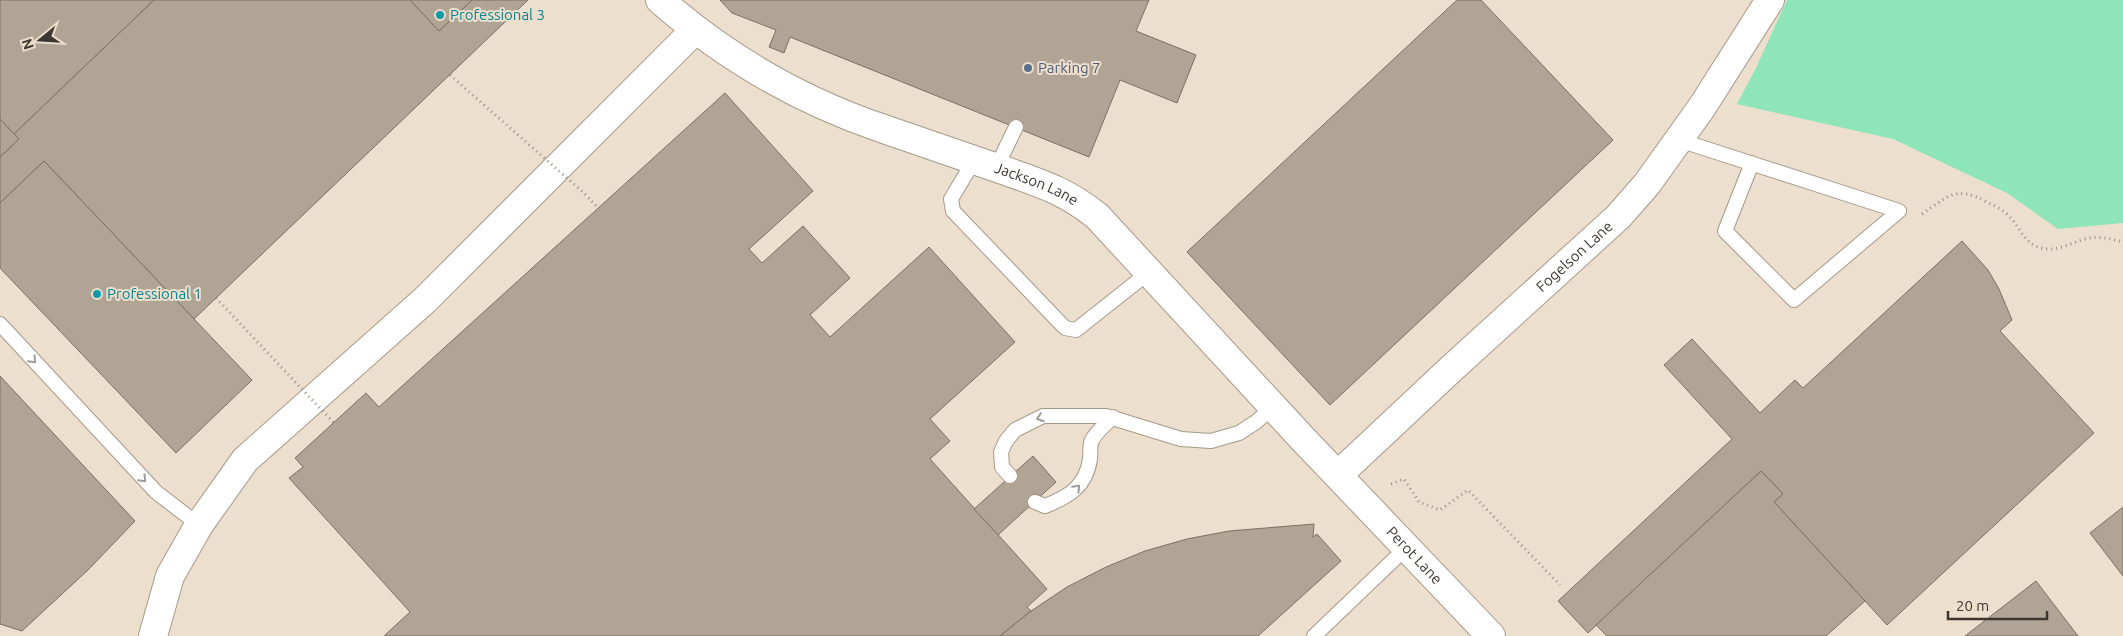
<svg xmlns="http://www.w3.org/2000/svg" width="2123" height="636" viewBox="0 0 2123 636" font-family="Ubuntu,sans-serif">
<rect width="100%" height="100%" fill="#ecdfce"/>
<path fill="#8ee5b8" d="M1787,0h336v223l-65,6 -51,-36 -114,-54 -156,-35 19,-36z"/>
<g fill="#b0a494" stroke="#7c7161">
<path d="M0,0h154l-140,134 -14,-15z"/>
<path d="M154,0h256l29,31 33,-31h56l-334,319 -150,-158 -44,42v-46l19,-18 -5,-5z"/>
<path d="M410,0h62l-33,31z"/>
<path d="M720,0h429l-13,31 60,24 -19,48 -57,-23 -31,77 -299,-120 -6,16 -15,-6 7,-17 -44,-17z"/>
<path d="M1457,0h24l132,140 -283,265 -143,-153z"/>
<path d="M725,93l88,98 -64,58 13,14 41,-37 47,52 -40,37 20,22 99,-90 86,95 -85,77 20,22 -20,18 117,130 -20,18 4,4 -31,25h-616l26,-24 -121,-134 14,-11 -8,-9 71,-65 13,14z"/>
<path d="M0,119l19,20 -19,18z"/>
<path d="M44,161l208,219 -76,73 -176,-185v-65z"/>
<path d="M1962,241l26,29 11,19 13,31 -12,11 94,102 -207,192 -113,-123 9,-8 -22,-23 -173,162 -30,-32 174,-162 -68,-74 28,-26 68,74 35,-33 8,8z"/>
<path d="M0,376l135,145 -47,49 -66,61 -22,-7z"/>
<path d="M1033,456l23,26 -58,53 -24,-26z"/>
<path d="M1761,471l22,23 -9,8 91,99 -39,35h-219l-11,-11z"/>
<path d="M2123,507v69l-33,-43z"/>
<path d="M1314,524l-1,13 4,-3 24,27 -83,75h-258l31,-25 36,-24 39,-20 39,-16 42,-12 42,-8z"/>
<path d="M2036,581l42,55h-113z"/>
</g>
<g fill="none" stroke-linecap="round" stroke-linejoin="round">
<defs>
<g id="lane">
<path d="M1679,140l220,71 -105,89 -69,-69 27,-68"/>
<path d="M975,159l-24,40 2,12 112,117 11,2 72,-57"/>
<path d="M996,168l20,-41"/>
<path d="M0,324l156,168 43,33"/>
<path d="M1010,476l-8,-9 -1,-15 5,-11 9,-11 28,-14h63l75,23 30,2 28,-8 17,-11 17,-15"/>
<path d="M1035,502l10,4c23,-9 41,-19 45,-47 1,-6 -1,-12 2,-19 4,-8 14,-16 21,-23"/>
<path d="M1314,636l92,-88"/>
</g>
<g id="street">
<path id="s1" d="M660,0c65,57 139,100 221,128 41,14 81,28 122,42 39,14 61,20 94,46l204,221 190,199"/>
<path id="s2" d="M1338,475l113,-106 167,-152 29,-33 55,-77 68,-107"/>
<path d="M153,636l17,-60 29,-51 46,-65 180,-160 270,-270"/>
</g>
</defs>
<use href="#lane" stroke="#a59989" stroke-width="16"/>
<use href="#street" stroke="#a59989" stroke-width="30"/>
<g stroke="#988e83" stroke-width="3" stroke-dasharray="1 4" stroke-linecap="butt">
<path d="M1922,214c26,-18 34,-29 65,-12 8,4 16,8 22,14 12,12 14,27 32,32 17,4 29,-5 44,-9 14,-4 25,0 38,3"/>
<path d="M1391,484l13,-5 15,23 21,8 28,-20 92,95"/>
</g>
<use href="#lane" stroke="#fff" stroke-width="14"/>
<use href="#street" stroke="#fff" stroke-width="28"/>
<g stroke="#988e83" stroke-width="3" stroke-dasharray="1 4" stroke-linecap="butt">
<path d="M450,75l134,118 14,15"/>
<path d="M216,298l118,125"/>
</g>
</g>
<defs><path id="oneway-chevron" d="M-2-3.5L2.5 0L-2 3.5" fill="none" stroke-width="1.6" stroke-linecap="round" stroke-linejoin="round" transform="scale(1.25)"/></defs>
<g stroke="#9e9b98">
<use href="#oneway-chevron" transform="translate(33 360) rotate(47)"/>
<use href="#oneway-chevron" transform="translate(1040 418) rotate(160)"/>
<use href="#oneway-chevron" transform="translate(143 479) rotate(47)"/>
<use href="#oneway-chevron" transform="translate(1077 488) rotate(-46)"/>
</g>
<g fill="#0f9aa8" stroke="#ecdfce" stroke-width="2">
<circle cx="440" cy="15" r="5"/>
<circle cx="97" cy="294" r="5"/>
</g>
<circle fill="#5c6f8a" stroke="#ecdfce" stroke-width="2" cx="1028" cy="68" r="5"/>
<g text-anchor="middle" stroke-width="4" stroke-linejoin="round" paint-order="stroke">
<g font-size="15" fill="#0d838f" stroke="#ecdfce" text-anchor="start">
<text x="450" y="20">Professional 3</text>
<text x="107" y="299">Professional 1</text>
</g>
<g font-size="15" fill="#4e5e75" stroke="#ecdfce" text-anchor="start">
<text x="1038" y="73">Parking 7</text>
</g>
<g font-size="15" fill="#3d3731" stroke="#ecdfce">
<text dy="5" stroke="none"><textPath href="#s1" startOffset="422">Jackson Lane</textPath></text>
<text dy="5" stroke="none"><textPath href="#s2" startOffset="322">Fogelson Lane</textPath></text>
<text dy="5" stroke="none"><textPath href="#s1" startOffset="956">Perot Lane</textPath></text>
</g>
</g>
<g transform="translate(40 40) rotate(252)" stroke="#ecdfce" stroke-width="4" paint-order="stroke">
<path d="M0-4L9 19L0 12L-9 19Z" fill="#3d3731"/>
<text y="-8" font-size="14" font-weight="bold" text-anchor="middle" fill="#3d3731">N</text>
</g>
<path d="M1948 611v8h99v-8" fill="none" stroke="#3d3731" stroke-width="2.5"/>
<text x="1956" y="611" font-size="15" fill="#3d3731" stroke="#ecdfce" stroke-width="4" paint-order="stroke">20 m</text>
</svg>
